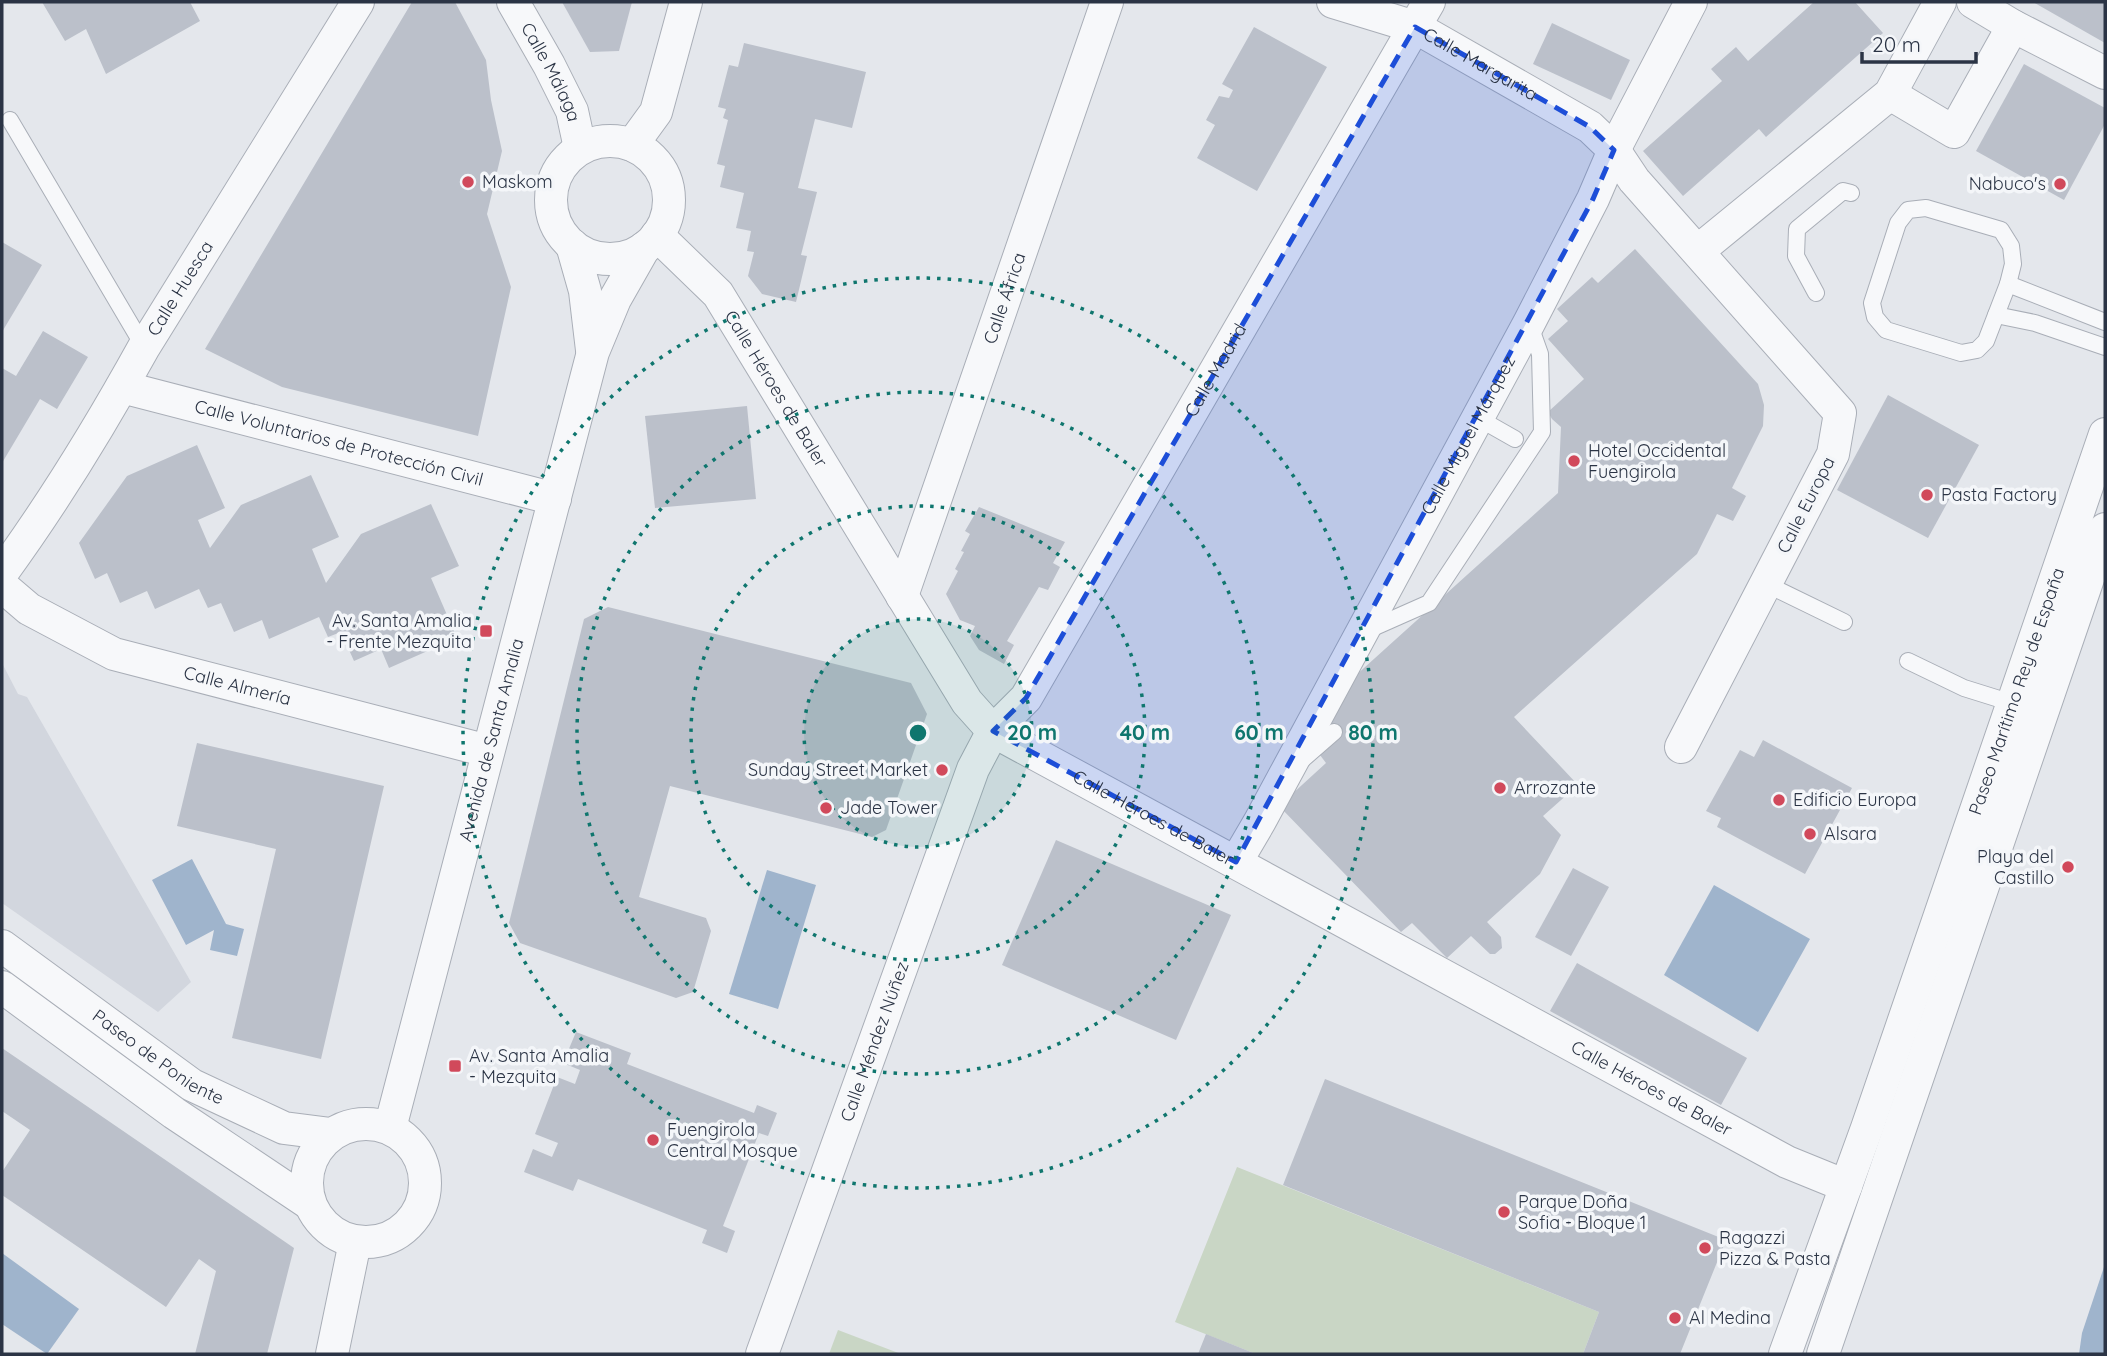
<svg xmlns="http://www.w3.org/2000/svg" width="2107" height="1356" viewBox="0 0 2107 1356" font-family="Quicksand,sans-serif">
<rect width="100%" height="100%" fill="#e4e7ec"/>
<path fill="#d2d6de" d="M2,663l16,31 9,3 164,285 -33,30 -156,-109z"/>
<g fill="#c9d6c5">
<path d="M1237,1167l362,145 -16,42h-327l-81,-32z"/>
<path d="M838,1330l63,24h-72z"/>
</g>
<g fill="#9fb4cc">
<path d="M192,859l34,65 18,5 -7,27 -27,-6 4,-20 -28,15 -34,-65z"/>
<path d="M767,870l49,15 -38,124 -49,-15z"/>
<path d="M1714,885l96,54 -52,93 -94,-57z"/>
<path d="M2,1253l77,56 -32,45 -45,-30z"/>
<path d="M2105,1264v90h-26l3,-21z"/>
</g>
<g fill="#bbc0ca">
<path d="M42,2h148l10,19 -94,53 -20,-45 -21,12z"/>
<path d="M412,2h43l31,58 5,40 11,51 -15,63 24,73 -33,149 -196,-49 -77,-38z"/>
<path d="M562,2h70l-13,49 -29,1z"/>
<path d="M1814,2h41l28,31 -117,104 -7,-8 -76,67 -40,-45 79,-70 -11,-12 25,-22 12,14z"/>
<path d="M2033,2h72v41z"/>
<path d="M1552,23l78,37 -19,40 -78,-36z"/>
<path d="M1254,27l73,40 -70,124 -60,-33 18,-33 -9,-5 13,-24 10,2 4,-8 -11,-6z"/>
<path d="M744,43l122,29 -14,56 -37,-9 -17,69 19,4 -16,63 6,1 -11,46 -34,-8 -14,-18 6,-24 -7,-1 4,-20 -15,-3 8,-35 -24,-6 5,-21 -8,-2 11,-44 -5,-2 3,-9 -8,-2 11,-42 9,2z"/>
<path d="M2024,64l81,44v16l-41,76 -88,-49z"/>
<path d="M2,242l40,23 -40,67z"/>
<path d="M1635,249l123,135 6,21 -1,21 -31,62 14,8 -13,25 -16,-7 -20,40 -183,163 64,68 -35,31 18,19 -21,39 -53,48 14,15 1,11 -7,6h-5l-19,-18 -24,22 -35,-35 -11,9 -122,-126 47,-43 -6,-8 20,-17 -15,-16 19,-36 214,-193 3,-66 -9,-8 -4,-7 36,-33 -36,-40 20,-18 -11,-12 35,-32 6,6z"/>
<path d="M43,331l45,26 -31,52 -17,-10 -38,64v-95l14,8z"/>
<path d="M1888,395l91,50 -51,93 -91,-48z"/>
<path d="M747,406l9,93 -101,9 -10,-92z"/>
<path d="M197,445l28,63 -27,12 12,28 31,-43 70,-30 28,62 -27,12 14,34 35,-49 70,-30 28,62 -28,12 26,60 -68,30 -8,-19 -27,12 -13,-29 -13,5 -9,-20 -50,22 -7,-19 -28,12 -13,-29 -13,5 -9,-19 -44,20 -8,-18 -27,12 -13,-30 -12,6 -16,-36 48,-67z"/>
<path d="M979,507l86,35 -12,21 7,4 -12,23 -9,-3 -32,54 7,4 -10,19 -25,-14 -9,-14 5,-10 -15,-6 -14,-26 12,-23 -3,-2 9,-17 -3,-1 9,-17 -5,-3z"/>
<path d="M608,607l303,76 16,31 -41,116 -14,7 -202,-51 -31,111 67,21 5,13 -18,61 -17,6 -156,-55 -11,-20 75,-304z"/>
<path d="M1763,740l89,48 -47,86 -88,-47 4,-9 -15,-7 34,-61 14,7z"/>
<path d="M197,743l187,43 -63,273 -89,-21 44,-189 -99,-23z"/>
<path d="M1056,840l175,75 -55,125 -174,-75z"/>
<path d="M1573,868l36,19 -38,69 -36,-19z"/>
<path d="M1577,963l170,95 -26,47 -171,-94z"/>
<path d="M576,1032l55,21 -4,11 127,49 3,-8 20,8 -9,23 -9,-3 -36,93 12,5 -8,22 -25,-10 5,-13 -129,-51 -5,12 -49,-19 9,-23 19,8 6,-14 -23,-9 22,-57 18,7 5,-14 -17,-7z"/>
<path d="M2,1048l292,200 -27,106h-72l21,-83 -17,-12 -33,48 -164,-112v-23l28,-42 -28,-19z"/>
<path d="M1325,1079l401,161 -46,114h-97l16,-42 -316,-127z"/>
<path d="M1206,1334l50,20h-58z"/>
</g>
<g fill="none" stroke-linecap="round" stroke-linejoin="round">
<defs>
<g id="lane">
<path d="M10,120l134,227"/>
<path d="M1926,208l75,22 10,16 2,18 -5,20 -22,57 -9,9 -16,3 -75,-23 -11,-13 -3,-14 26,-80 10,-13z"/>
<path d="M2008,284l97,38"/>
<path d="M1816,293l-20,-37 1,-27 46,-38 8,2"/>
<path d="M1996,315l39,8 70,24"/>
<path d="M1478,418l37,21"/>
<path d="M1766,584l78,38"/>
<path d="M1368,630l61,-27 113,-171 -2,-78 -11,-31"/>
<path d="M1908,661l56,27 48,15"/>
<path d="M1303,759l31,-27"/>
</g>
<g id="street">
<path id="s1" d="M513,2l36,63 23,46 8,37"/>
<path id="s2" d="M1333,2l82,25 175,100 24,23 20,30 206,233 -7,41 -152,293"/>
<path d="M1973,2l40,24 92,47"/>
<path d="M1890,94l64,38 59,-106"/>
<circle cx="610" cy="200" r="59"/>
<path d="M632,145l24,-33 30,-110"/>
<path id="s3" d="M657,235l61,59 249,408 26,29 794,431 59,24"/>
<path d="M572,245l13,46 7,59"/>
<path d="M1698,251l192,-157 50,-92"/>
<path id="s4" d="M122,387l433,112"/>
<path id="s5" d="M2,573c51,-70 100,-150 142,-226l214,-345"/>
<path id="s6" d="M2,586l27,23 85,45 374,97"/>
<path id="s7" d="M902,596l205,-594"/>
<path id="s8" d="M1236,862l24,-41 269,-498 64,-124 21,-49 77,-148"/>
<path id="s9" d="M2,946l190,139 92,43 47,6"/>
<path d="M2,987l172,126 136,91"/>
<circle cx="366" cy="1183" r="59"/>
<path id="s10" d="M390,1128l203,-776 22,-53 29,-51"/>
<path d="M332,1354l23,-112"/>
<path id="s11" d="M762,1354l211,-585 20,-38 33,-33 403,-696"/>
<path id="s12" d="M1785,1354l82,-226 238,-694"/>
<path d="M1823,1354l282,-825"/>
</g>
</defs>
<use href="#lane" stroke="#a9aeb7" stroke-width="18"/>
<use href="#street" stroke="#a9aeb7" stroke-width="34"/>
<use href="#lane" stroke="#f7f8fa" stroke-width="16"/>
<use href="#street" stroke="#f7f8fa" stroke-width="32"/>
</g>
<path fill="#1d4ed8" fill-opacity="0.2" stroke="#1d4ed8" stroke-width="5" stroke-dasharray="14 9" stroke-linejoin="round" d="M1415,27l175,100 24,23 -21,49 -357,663 -243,-131 33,-33z"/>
<circle cx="918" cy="733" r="114" fill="#0f766e" fill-opacity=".12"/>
<g fill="none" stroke="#0f766e" stroke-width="3.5" stroke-dasharray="3.5 7">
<circle cx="918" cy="733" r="114"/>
<circle cx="918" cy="733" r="227"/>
<circle cx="918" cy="733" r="341"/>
<circle cx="918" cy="733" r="455"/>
</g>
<g fill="#d1495b" stroke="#f4f6f9" stroke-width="2.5">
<circle cx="468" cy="182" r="7"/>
<circle cx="2060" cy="184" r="7"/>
<circle cx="1574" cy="461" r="7"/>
<circle cx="1927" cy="495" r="7"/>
<rect x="479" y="624" width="14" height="14" rx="3.5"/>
<circle cx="942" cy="770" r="7"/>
<circle cx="1500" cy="788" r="7"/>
<circle cx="1779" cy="800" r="7"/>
<circle cx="826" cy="808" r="7"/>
<circle cx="1810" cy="834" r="7"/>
<circle cx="2068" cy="867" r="7"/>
<rect x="448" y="1059" width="14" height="14" rx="3.5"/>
<circle cx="653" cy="1140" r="7"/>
<circle cx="1504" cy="1212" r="7"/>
<circle cx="1705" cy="1248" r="7"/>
<circle cx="1675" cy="1318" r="7"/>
</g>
<g text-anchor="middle" stroke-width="7" stroke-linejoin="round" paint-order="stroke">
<g font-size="18" fill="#2b3445" stroke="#f4f6f9">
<text dy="6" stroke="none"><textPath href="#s2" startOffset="161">Calle Margarita</textPath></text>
<text dy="6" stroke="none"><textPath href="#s1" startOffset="80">Calle Málaga</textPath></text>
<text dy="6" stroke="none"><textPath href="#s5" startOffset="336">Calle Huesca</textPath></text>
<text dy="6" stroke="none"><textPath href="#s7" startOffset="315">Calle África</textPath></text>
<text dy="6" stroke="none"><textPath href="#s11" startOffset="1090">Calle Madrid</textPath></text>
<text dy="6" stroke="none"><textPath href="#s3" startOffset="196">Calle Héroes de Baler</textPath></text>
<text dy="6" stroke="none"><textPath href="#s8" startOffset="486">Calle Miguel Márquez</textPath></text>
<text dy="6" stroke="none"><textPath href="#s4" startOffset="224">Calle Voluntarios de Protección Civil</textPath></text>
<text transform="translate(1806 505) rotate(-63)" y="6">Calle Europa</text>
<text dy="6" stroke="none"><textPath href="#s6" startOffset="259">Calle Almería</textPath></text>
<text dy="6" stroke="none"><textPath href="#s12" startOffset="702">Paseo Marítimo Rey de España</textPath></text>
<text dy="6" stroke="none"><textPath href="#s10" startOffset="401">Avenida de Santa Amalia</textPath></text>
<text dy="6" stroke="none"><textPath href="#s3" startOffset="784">Calle Héroes de Baler</textPath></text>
<text dy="6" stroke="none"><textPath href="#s11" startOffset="332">Calle Méndez Núñez</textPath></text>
<text dy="6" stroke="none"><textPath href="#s9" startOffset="192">Paseo de Poniente</textPath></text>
<text dy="6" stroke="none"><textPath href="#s3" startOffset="1351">Calle Héroes de Baler</textPath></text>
</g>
<g font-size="18" fill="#2b3445" stroke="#f4f6f9" text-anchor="start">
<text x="482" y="188">Maskom</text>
<text x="2046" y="190" text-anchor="end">Nabuco's</text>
<text x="1588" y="457">Hotel Occidental<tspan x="1588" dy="21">Fuengirola</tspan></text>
<text x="1941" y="501">Pasta Factory</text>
<text x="472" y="627" text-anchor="end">Av. Santa Amalia<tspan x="472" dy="21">- Frente Mezquita</tspan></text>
<text x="928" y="776" text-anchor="end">Sunday Street Market</text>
<text x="1514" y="794">Arrozante</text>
<text x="1793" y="806">Edificio Europa</text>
<text x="840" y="814">Jade Tower</text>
<text x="1824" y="840">Alsara</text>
<text x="2054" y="863" text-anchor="end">Playa del<tspan x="2054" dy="21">Castillo</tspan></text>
<text x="469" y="1062">Av. Santa Amalia<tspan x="469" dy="21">- Mezquita</tspan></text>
<text x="667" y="1136">Fuengirola<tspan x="667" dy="21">Central Mosque</tspan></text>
<text x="1518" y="1208">Parque Doña<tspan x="1518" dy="21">Sofia - Bloque 1</tspan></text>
<text x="1719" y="1244">Ragazzi<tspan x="1719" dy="21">Pizza &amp; Pasta</tspan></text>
<text x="1689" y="1324">Al Medina</text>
</g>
</g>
<circle cx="918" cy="733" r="10" fill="#0f766e" stroke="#f4f6f9" stroke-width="3.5"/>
<g font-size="21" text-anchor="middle" font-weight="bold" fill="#0f766e" stroke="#f4f6f9" stroke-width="7" stroke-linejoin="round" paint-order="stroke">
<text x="1032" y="740">20 m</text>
<text x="1145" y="740">40 m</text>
<text x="1259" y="740">60 m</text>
<text x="1373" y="740">80 m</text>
</g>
<rect width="2107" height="1356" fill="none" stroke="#2b3445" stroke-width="7"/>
<path d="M1862 52v10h114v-10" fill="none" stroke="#2b3445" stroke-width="3.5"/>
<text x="1872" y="52" font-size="21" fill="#2b3445" stroke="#f4f6f9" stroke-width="5" paint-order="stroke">20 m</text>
</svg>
